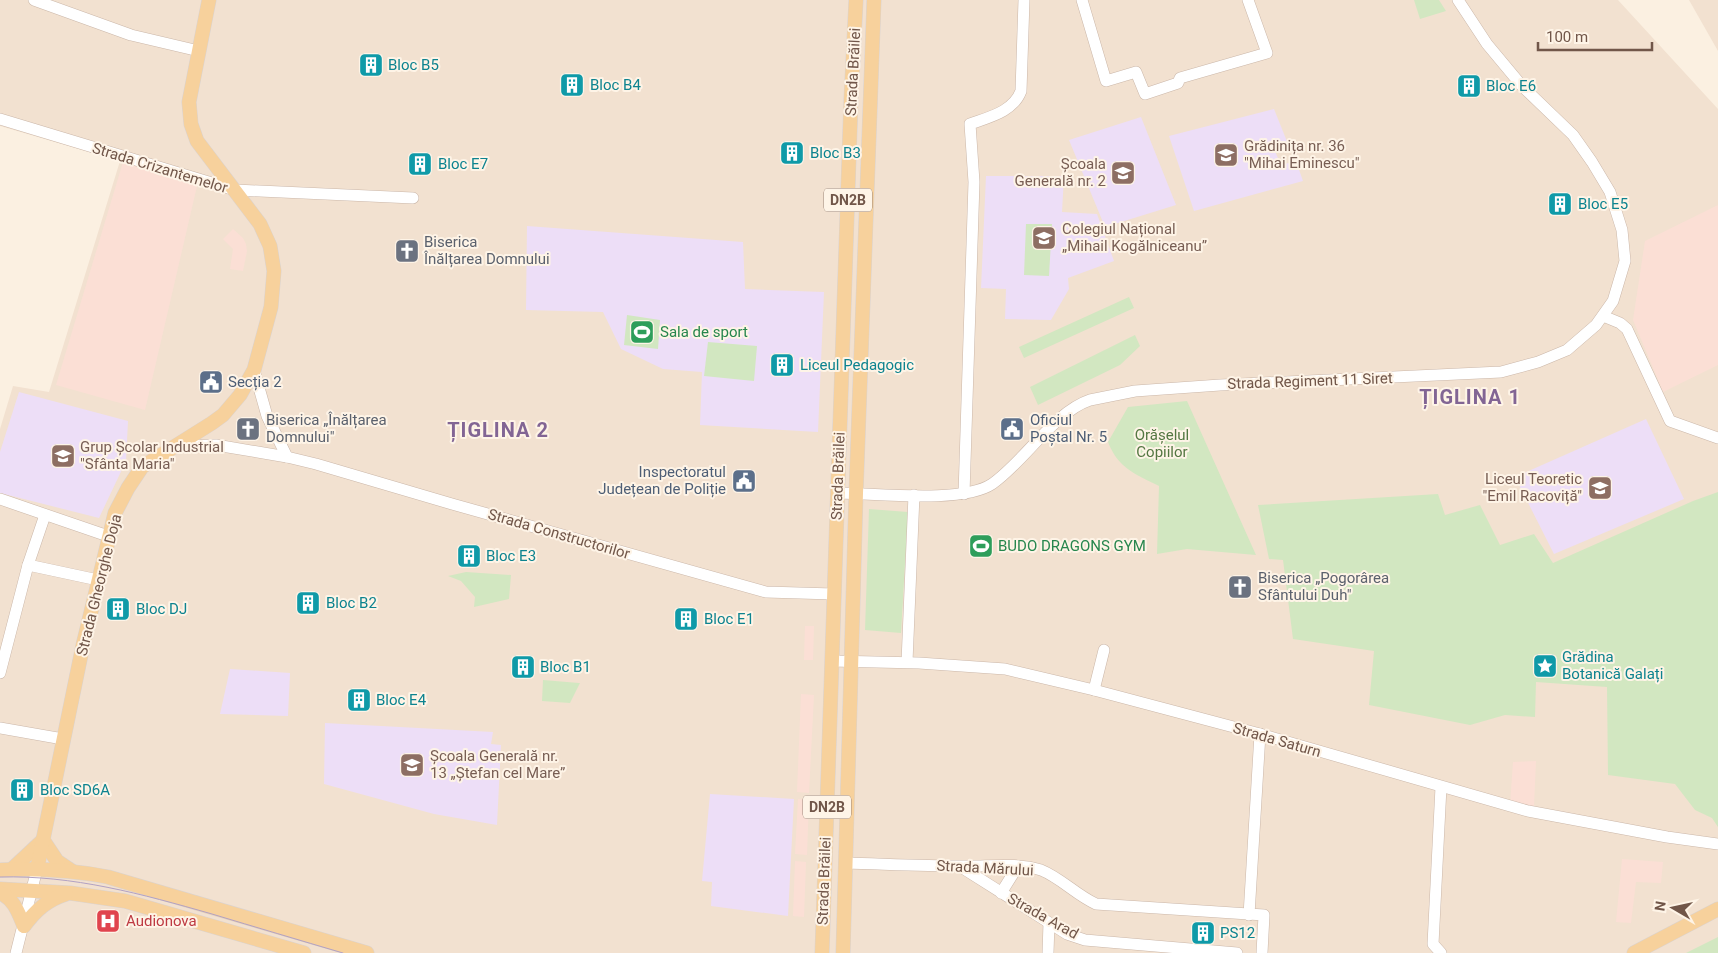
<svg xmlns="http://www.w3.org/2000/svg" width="1718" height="953" viewBox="0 0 1718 953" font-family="Roboto,sans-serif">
<rect width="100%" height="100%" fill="#fbf0e1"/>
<g fill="#f2e1d0">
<path d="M0,0h1618l100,109v844h-1718v-524l13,-43 36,6 71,-231 -120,-35z"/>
<path d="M1689,0h29v51z"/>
</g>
<g fill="#fbdfd5">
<path d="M123,162l74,24 -52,224 -89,-25z"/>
<path d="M1718,205v160l-55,27 -30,-72 12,-79z"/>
<path d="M233,229l10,9 3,6 1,7 -4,20 -13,-2 3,-20 -10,-10z"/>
<path d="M805,626h9l-1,34h-9z"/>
<path d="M801,694l13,1 -5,98 -12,-1z"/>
<path d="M1536,761l-2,45 -24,-1 3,-43z"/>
<path d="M798,799l11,1 -2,55 -12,-1z"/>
<path d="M1622,859l41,3 -2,21 -25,-1 -5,41 -15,-1z"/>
<path d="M795,861l11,1 -2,55 -11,-1z"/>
</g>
<g fill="#eddef7">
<path d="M1274,109l14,35 -14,5 7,16 15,-4 7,20 -109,30 -25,-75z"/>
<path d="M1141,117l35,88 -71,22 -36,-87z"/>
<path d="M986,176h78l-2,36 35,2 17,47 -46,17 1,11 -18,31 -46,-1 1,-30 -25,-1z"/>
<path d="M527,226l216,16 2,47 79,3 -6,140 -118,-7 2,-53 -39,-3 -42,-20 -18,-37 -77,-2z"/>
<path d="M19,392l109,29 -2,40 -27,57 -99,-25v-41z"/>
<path d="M1646,419l38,80 -130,55 -39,-77z"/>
<path d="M230,669l60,4 -2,43 -68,-2z"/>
<path d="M325,723l168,9 -2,12 10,1 -4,80 -63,-11 -110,-30z"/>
<path d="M710,794l84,5 -6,117 -77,-10 1,-24 -10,-1z"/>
</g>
<g fill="#d2e7c1">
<path d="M1414,0h25l7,11 -26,8z"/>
<path d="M1026,224h26l-3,52 -25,-1z"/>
<path d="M1129,297l5,11 -110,50 -5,-11z"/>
<path d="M627,315l33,5 -2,29 -34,-4z"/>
<path d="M1135,335l5,11 -20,19 -82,40 -8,-18z"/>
<path d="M708,342l49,4 -3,35 -50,-5z"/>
<path d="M1187,401l69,154 -69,-6 -30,5 2,-68c-24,-12 -41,-18 -51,-44l20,-35z"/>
<path d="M1718,492v335l-6,-9 -17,-8 -20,-26 -67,-9 -1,-88 -71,-5 -1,35 -30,-2 -35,10 -101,-20 5,-54 -81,-12 -10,-79 -14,-1 -11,-54 180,-11 7,21 35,-10 20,40 34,-11 19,29 140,-62z"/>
<path d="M869,509l39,3 -7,121 -36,-3z"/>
<path d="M466,572l45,3 -2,24 -35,8 1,-10 -14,-16 -13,-5z"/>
<path d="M543,680l36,3h1l-10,20 -28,-2z"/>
<path d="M1718,937v16h-32z"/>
</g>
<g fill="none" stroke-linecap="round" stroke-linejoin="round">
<defs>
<g id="minor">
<path d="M34,0l97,35 68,16"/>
<path d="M1082,0l24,81 30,-9 9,22 33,-11 2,-5 87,-25 -19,-53"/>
<path d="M0,119l235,71 178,8"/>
<path d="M1603,316l17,7 7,6 43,92 48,17"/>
<path d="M254,370l13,46 20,41"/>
<path d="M177,446l39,-1 71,12 29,7 136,40 314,88 67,2"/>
<path d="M837,493c37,0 125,11 155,-9 32,-22 62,-72 98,-84l45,-9 85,-6 281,-13 37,-10 29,-12 29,-25 17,-24 12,-40 -3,-31 -12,-38 -18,-30 -19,-27 -51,-49 -35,-42 -29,-44"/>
<path d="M964,494l10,-312 -4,-58c19,-7 43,-12 51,-33l3,-91"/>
<path d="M0,499l108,37"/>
<path d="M28,565l70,15"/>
<path d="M832,661l87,2 86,6 89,21 166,44 268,77 139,26 51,7"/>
<path d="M907,662l7,-167"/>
<path d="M0,673l28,-108 17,-50"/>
<path d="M1094,690l10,-40"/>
<path d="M0,728l63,11"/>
<path d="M1441,787l-8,157 8,9"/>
<path d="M846,863c38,1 76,3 115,3 25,1 55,-4 80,4 20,8 35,25 55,34l168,11 -2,38"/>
<path d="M961,867l106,67 18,6 152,13"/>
<path d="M1001,893l17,-27"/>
<path d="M1249,915l11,-181"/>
<path d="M16,953l21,-84"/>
<path d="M1048,953l1,-30"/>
</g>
<g id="major">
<path d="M43,840l14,21 15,10"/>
<path d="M12,869l31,-29"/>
<path d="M37,869l46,-224 32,-132 13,-25 14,-21 70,-44 11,-8 17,-20 14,-25 17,-63 3,-36 -4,-25 -10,-22 -63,-83 -6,-17 -2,-22 20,-102"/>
<path d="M0,870c36,-2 72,0 108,7l259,76"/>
<path d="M0,889l70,4 55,8 179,52"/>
<path d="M0,893c14,6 18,19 24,33"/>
<path d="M24,926c12,-16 23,-26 42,-32"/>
<path d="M822,953l29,-854 5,-99"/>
<path d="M843,953l13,-460 18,-493"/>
<path d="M1634,953l84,-44"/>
</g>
</defs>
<use href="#minor" stroke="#cbb7a9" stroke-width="12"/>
<use href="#major" stroke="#dad3d0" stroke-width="15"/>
<use href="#minor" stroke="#fff" stroke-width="11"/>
<use href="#major" stroke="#f7d19c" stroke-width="14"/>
<path stroke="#b2a1c3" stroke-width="1" d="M0,877c73,-2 142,17 212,37 43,13 87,26 131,39"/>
</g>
<defs>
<symbol id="building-square" viewBox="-11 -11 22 22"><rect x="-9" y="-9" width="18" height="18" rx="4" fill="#0f9aa8" stroke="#fef4e7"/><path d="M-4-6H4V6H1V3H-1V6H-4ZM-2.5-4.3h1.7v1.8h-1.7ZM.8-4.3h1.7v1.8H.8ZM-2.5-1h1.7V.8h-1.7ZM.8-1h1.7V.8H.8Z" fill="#fff"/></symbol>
<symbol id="school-square" viewBox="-11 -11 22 22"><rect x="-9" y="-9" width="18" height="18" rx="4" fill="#8d6e63" stroke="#fef4e7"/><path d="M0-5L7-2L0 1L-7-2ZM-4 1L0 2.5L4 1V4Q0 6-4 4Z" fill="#fff"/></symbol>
<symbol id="university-square" viewBox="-11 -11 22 22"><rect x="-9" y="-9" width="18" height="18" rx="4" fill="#8d6e63" stroke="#fef4e7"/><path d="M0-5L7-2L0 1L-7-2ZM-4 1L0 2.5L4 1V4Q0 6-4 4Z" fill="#fff"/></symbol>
<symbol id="church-square" viewBox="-11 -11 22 22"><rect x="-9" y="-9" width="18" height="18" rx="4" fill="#6b7280" stroke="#fef4e7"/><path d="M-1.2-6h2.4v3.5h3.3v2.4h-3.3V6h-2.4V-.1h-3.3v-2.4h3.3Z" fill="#fff"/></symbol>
<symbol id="stadium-square" viewBox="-11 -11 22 22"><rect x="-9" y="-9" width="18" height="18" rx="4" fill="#2e9e5b" stroke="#fef4e7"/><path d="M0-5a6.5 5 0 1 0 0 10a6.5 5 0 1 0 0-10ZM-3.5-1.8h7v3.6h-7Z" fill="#fff"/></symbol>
<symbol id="civic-square" viewBox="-11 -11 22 22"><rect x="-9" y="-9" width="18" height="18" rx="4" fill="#5c6f8a" stroke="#fef4e7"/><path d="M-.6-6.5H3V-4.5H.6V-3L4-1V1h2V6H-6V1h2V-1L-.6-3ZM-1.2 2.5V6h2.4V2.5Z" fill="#fff"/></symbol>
<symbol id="sight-square" viewBox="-11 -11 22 22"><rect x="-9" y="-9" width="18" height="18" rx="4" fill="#0f9aa8" stroke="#fef4e7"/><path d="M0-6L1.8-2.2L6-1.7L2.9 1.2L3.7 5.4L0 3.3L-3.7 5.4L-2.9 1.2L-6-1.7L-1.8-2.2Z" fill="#fff"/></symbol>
<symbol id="hospital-square" viewBox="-11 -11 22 22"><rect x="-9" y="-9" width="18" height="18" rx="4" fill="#e0444e" stroke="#fef4e7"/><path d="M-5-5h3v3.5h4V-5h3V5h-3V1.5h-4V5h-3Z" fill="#fff"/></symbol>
</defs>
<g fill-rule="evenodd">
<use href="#building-square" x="357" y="51" width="28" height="28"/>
<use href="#building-square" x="558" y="71" width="28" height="28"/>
<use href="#building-square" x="1455" y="72" width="28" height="28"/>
<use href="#building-square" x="778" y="139" width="28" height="28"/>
<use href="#school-square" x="1212" y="141" width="28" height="28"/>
<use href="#building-square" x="406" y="150" width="28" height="28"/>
<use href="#school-square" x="1109" y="159" width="28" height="28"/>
<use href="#building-square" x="1546" y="190" width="28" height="28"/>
<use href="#university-square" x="1030" y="224" width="28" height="28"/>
<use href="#church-square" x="393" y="237" width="28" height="28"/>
<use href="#stadium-square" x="628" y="318" width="28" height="28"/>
<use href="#building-square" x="768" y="351" width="28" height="28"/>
<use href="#civic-square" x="197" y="368" width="28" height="28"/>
<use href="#church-square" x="234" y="415" width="28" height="28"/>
<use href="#civic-square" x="998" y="415" width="28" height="28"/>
<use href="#university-square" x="49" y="442" width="28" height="28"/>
<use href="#civic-square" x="730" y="467" width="28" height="28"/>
<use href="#university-square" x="1586" y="474" width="28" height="28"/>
<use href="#stadium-square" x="967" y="532" width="28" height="28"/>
<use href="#building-square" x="455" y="542" width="28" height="28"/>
<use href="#church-square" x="1226" y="573" width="28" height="28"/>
<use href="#building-square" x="294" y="589" width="28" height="28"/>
<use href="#building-square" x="104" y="595" width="28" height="28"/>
<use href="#building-square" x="672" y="605" width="28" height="28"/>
<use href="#sight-square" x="1531" y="652" width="28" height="28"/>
<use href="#building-square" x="509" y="653" width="28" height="28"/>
<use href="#building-square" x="345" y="686" width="28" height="28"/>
<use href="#school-square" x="398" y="751" width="28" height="28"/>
<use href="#building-square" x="8" y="776" width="28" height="28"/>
<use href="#hospital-square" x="94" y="907" width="28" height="28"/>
<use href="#building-square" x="1189" y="919" width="28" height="28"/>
</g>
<g text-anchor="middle" stroke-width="4" stroke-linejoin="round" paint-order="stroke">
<g fill="#fef4e7" stroke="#9b8578" stroke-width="1">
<rect x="824" y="188.5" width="48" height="23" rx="4"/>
<rect x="803" y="795.5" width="48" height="23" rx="4"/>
</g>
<g font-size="14" font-weight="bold" fill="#715649">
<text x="848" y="205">DN2B</text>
<text x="827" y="812">DN2B</text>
</g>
<g font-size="15" fill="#0d838f" stroke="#fef4e7" text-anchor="start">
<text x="388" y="70">Bloc B5</text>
<text x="590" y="90">Bloc B4</text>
<text x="1486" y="91">Bloc E6</text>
<text x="810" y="158">Bloc B3</text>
<text x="438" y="169">Bloc E7</text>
<text x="1578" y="209">Bloc E5</text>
<text x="800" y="370">Liceul Pedagogic</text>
<text x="486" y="561">Bloc E3</text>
<text x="326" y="608">Bloc B2</text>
<text x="136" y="614">Bloc DJ</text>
<text x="704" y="624">Bloc E1</text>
<text x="1562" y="662">Grădina<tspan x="1562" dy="17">Botanică Galați</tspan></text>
<text x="540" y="672">Bloc B1</text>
<text x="376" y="705">Bloc E4</text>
<text x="40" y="795">Bloc SD6A</text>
<text x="1220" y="938">PS12</text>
</g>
<g font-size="15" fill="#715649" stroke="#fef4e7">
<text transform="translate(853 72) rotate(-87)" y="5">Strada Brăilei</text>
<text transform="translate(160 168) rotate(17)" y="5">Strada Crizantemelor</text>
<text transform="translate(1310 381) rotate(-2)" y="5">Strada Regiment 11 Siret</text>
<text transform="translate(838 476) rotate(-88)" y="5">Strada Brăilei</text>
<text transform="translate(559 534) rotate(16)" y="5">Strada Constructorilor</text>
<text transform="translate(99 585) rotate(-76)" y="5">Strada Gheorghe Doja</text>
<text transform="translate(1277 740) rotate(16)" y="5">Strada Saturn</text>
<text transform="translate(985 868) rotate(3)" y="5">Strada Mărului</text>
<text transform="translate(824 881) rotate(-88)" y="5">Strada Brăilei</text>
<text transform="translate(1043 916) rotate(29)" y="5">Strada Arad</text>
</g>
<g font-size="15" fill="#785e54" stroke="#fef4e7" text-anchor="start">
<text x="1244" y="151">Grădinița nr. 36<tspan x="1244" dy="17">"Mihai Eminescu"</tspan></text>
<text x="1106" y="169" text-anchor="end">Școala<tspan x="1106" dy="17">Generală nr. 2</tspan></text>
<text x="1062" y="234">Colegiul Național<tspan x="1062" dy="17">„Mihail Kogălniceanu”</tspan></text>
<text x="80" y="452">Grup Școlar Industrial<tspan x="80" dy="17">"Sfânta Maria"</tspan></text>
<text x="1582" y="484" text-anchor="end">Liceul Teoretic<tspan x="1582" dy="17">"Emil Racoviță"</tspan></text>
<text x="430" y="761">Școala Generală nr.<tspan x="430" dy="17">13 „Ștefan cel Mare”</tspan></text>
</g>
<g font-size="15" fill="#5b616d" stroke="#fef4e7" text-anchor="start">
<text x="424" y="247">Biserica<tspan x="424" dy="17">Înălțarea Domnului</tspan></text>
<text x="266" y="425">Biserica „Înălțarea<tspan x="266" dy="17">Domnului"</tspan></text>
<text x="1258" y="583">Biserica „Pogorârea<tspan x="1258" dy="17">Sfântului Duh"</tspan></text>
</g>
<g font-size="15" fill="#27864d" stroke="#fef4e7" text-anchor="start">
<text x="660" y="337">Sala de sport</text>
<text x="998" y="551">BUDO DRAGONS GYM</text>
</g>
<g font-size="15" fill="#4e5e75" stroke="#fef4e7" text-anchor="start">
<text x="228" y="387">Secția 2</text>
<text x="1030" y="425">Oficiul<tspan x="1030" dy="17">Poștal Nr. 5</tspan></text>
<text x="726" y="477" text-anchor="end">Inspectoratul<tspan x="726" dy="17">Județean de Poliție</tspan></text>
</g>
<g font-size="15" fill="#547742" stroke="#fef4e7">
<text x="1162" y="440">Orășelul<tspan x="1162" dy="17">Copiilor</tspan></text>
</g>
<g font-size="15" fill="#be3a42" stroke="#fef4e7" text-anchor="start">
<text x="126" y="926">Audionova</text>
</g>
<g font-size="20" font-weight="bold" letter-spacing="1" fill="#826594" stroke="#fef4e7">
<text x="1470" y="404">ȚIGLINA 1</text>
<text x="498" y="437">ȚIGLINA 2</text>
</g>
</g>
<g transform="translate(1673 908) rotate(279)" stroke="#fef4e7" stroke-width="4" paint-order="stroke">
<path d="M0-4L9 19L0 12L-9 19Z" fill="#715649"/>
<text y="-8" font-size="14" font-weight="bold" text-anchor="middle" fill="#715649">N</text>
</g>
<path d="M1538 42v8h114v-8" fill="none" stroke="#715649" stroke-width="2.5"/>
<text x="1546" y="42" font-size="15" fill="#715649" stroke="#fef4e7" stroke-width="4" paint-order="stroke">100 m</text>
</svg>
